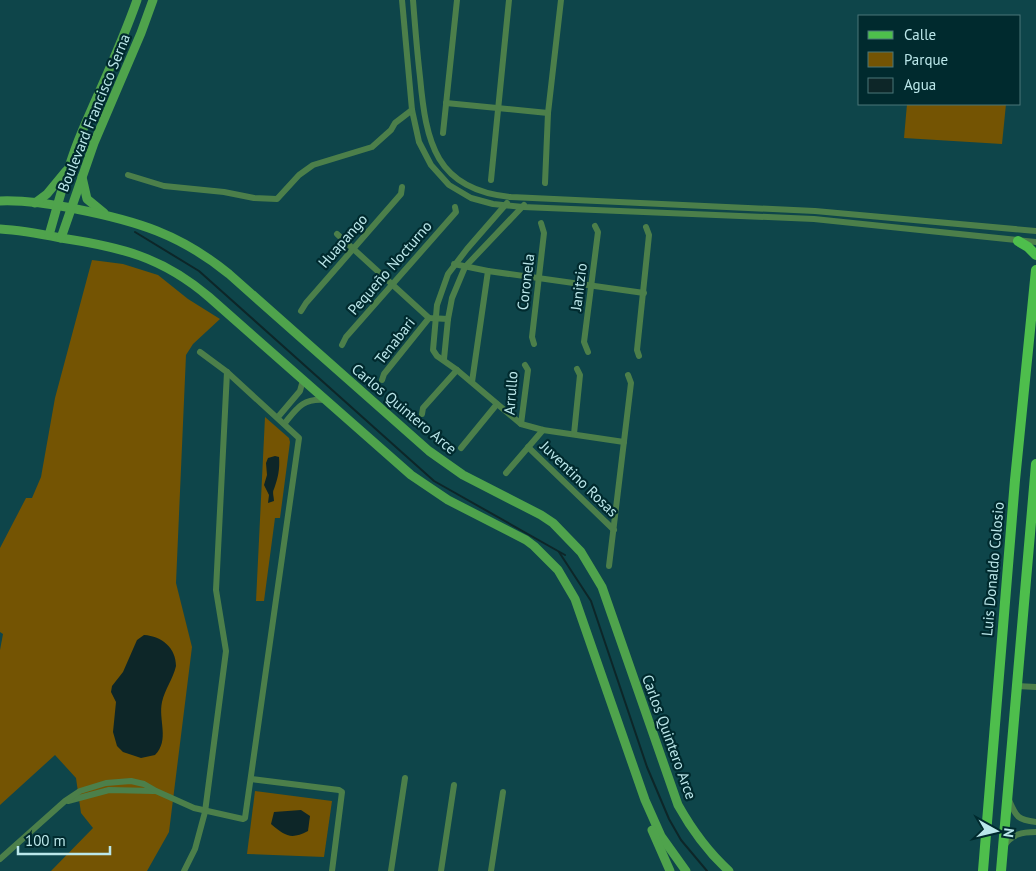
<svg xmlns="http://www.w3.org/2000/svg" width="1036" height="871" viewBox="0 0 1036 871" font-family="'PT Sans',sans-serif">
<rect width="100%" height="100%" fill="#0e454a"/>
<g fill="#745403">
<path d="M907,104h99l-4,40 -98,-6z"/>
<path d="M92,260l31,4 35,11 30,24 32,20 -27,25 -7,11 -10,228 16,64 -23,185 -22,39h-96l42,-43 -12,-15 -5,-35 -21,-23 -55,50v-155l3,-16 -3,-2v-84l26,-50h6l9,-21 14,-79z"/>
<path d="M265,417l24,21 1,4 -10,76h-5l-11,83h-8z"/>
<path d="M255,791l77,10 -8,56 -77,-3z"/>
</g>
<g fill="#0d2628">
<path d="M275,456l4,1c1,12 -1,21 -5,32 -2,3 0,8 0,12l-6,2 1,-8 -5,-10 3,-10 -1,-12 2,-5z"/>
<path d="M144,635c18,1 32,13 32,31 -3,13 -11,23 -14,36 -4,18 8,38 -7,53l-14,3 -18,-6 -6,-6 -4,-14 3,-30 -5,-10 1,-6 11,-14 14,-32z"/>
<path d="M301,810l9,6 -2,15c-17,9 -23,5 -37,-7l3,-12z"/>
</g>
<g fill="none" stroke-linecap="round" stroke-linejoin="round">
<g stroke="#0d2628" stroke-width="2">
<path d="M135,232l64,39 235,210 131,74"/>
<path d="M559,552l32,49 56,166 22,52 12,21 26,31"/>
</g>
<g stroke="#4c7f4a" stroke-width="6">
<path d="M402,0l10,110 7,32 12,23 18,20 22,13 22,6 30,3 291,12 222,23"/>
<path d="M413,0c2,26 4,51 7,77 6,65 15,113 91,120l304,14 221,20"/>
<path d="M446,103l102,10"/>
<path d="M443,133l14,-133"/>
<path d="M128,175l36,11 60,6 30,6 23,1 22,-24 14,-10 59,-18 19,-17 4,-7 17,-13"/>
<path d="M491,180l18,-180"/>
<path d="M545,183l3,-70 13,-113"/>
<path d="M507,203l-40,46 -19,25 -11,31 -4,45 4,6 20,14 64,54 22,6 81,12"/>
<path d="M337,234l92,84 19,1"/>
<path d="M454,264l34,7 156,22"/>
<path d="M301,311l5,-8 95,-109 1,-7"/>
<path d="M534,344l-2,-7 12,-104 -3,-10"/>
<path d="M342,345l4,-8 110,-125 -1,-5"/>
<path d="M588,352l-4,-10 14,-110 -3,-6"/>
<path d="M639,356l-2,-6 12,-115 -3,-8"/>
<path d="M444,359l4,-40 4,-21 13,-31 59,-62"/>
<path d="M382,380l2,-6 45,-56"/>
<path d="M472,382l16,-111"/>
<path d="M422,414l1,-6 34,-38"/>
<path d="M278,417l22,-26 3,-11"/>
<path d="M285,423c12,-15 18,-25 40,-23"/>
<path d="M521,424l7,-54 -3,-5"/>
<path d="M574,434l6,-59 -3,-6"/>
<path d="M528,447l86,83"/>
<path d="M461,448l36,-44"/>
<path d="M506,473l37,-43"/>
<path d="M609,566l22,-183 -3,-8"/>
<path d="M1017,686l19,1"/>
<path d="M251,779l88,11 3,2 -10,79"/>
<path d="M1009,800c7,17 9,20 27,22"/>
<path d="M68,801l41,-11 45,1"/>
<path d="M1004,846c8,-12 18,-14 32,-14"/>
<path d="M0,859l65,-58 15,-10 26,-8 25,-2 13,3 12,7 38,17 49,11 2,-1 54,-380 -72,-66 -27,-20"/>
<path d="M184,871l11,-22 10,-37 21,-161 -10,-61 11,-218"/>
<path d="M391,871l14,-93"/>
<path d="M441,871l13,-86"/>
<path d="M491,871l12,-79"/>
</g>
<g stroke="#4fa34c" stroke-width="9">
<path d="M82,177l5,22 17,14"/>
<path d="M0,201c25,-1 51,3 76,8 61,12 104,25 153,65l200,177 34,24 78,40 12,8 28,29 21,35 76,218c14,25 30,47 51,66"/>
<path d="M35,203l12,-9 19,-23"/>
<path d="M0,229c20,1 41,5 61,9 60,9 101,19 148,59l202,178 37,25 78,40 8,6 24,24 17,29 70,201 16,36 25,35"/>
<path d="M49,235c10,-34 18,-68 32,-101 19,-45 40,-88 56,-134"/>
<path d="M61,238l33,-95 47,-110 12,-33"/>
<path d="M652,830l18,41"/>
</g>
<g stroke="#4ebe4c" stroke-width="10">
<path d="M1018,241l10,6 8,8"/>
<path d="M983,871l32,-391 21,-210"/>
<path d="M1001,871l35,-407"/>
</g>
</g>
<g text-anchor="middle" stroke-width="4.5" stroke-linejoin="round" paint-order="stroke">
<g font-size="15" fill="#bbe7ea" stroke="#002a2e">
<text transform="translate(94 113) rotate(-68)" y="5">Boulevard Francisco Serna</text>
<text transform="translate(343 241) rotate(-49)" y="5">Huapango</text>
<text transform="translate(390 268) rotate(-49)" y="5">Pequeño Nocturno</text>
<text transform="translate(526 282) rotate(-83)" y="5">Coronela</text>
<text transform="translate(579 287) rotate(-83)" y="5">Janitzio</text>
<text transform="translate(395 341) rotate(-52)" y="5">Tenabari</text>
<text transform="translate(511 393) rotate(-86)" y="5">Arrullo</text>
<text transform="translate(404 409) rotate(40)" y="5">Carlos Quintero Arce</text>
<text transform="translate(579 479) rotate(44)" y="5">Juventino Rosas</text>
<text transform="translate(993 569) rotate(-85)" y="5">Luis Donaldo Colosio</text>
<text transform="translate(669 737) rotate(70)" y="5">Carlos Quintero Arce</text>
</g>
</g>
<rect x="858" y="15" width="162" height="90" fill="#002a2e" stroke="#4b7679"/>
<rect x="868" y="31" width="25" height="8" fill="#4ebe4c" stroke="#4b7679"/>
<text x="904" y="40" font-size="15" fill="#bbe7ea">Calle</text>
<rect x="868" y="52" width="25" height="15" fill="#745403" stroke="#4b7679"/>
<text x="904" y="65" font-size="15" fill="#bbe7ea">Parque</text>
<rect x="868" y="78" width="25" height="15" fill="#0d2628" stroke="#4b7679"/>
<text x="904" y="90" font-size="15" fill="#bbe7ea">Agua</text>
<g transform="translate(996 831) rotate(98)" stroke="#002a2e" stroke-width="4" paint-order="stroke">
<path d="M0-4L9 19L0 12L-9 19Z" fill="#bbe7ea"/>
<text y="-8" font-size="14" font-weight="bold" text-anchor="middle" fill="#bbe7ea">N</text>
</g>
<path d="M18 846v8h92v-8" fill="none" stroke="#bbe7ea" stroke-width="2.5"/>
<text x="25" y="846" font-size="15" fill="#bbe7ea" stroke="#002a2e" stroke-width="4" paint-order="stroke">100 m</text>
</svg>
